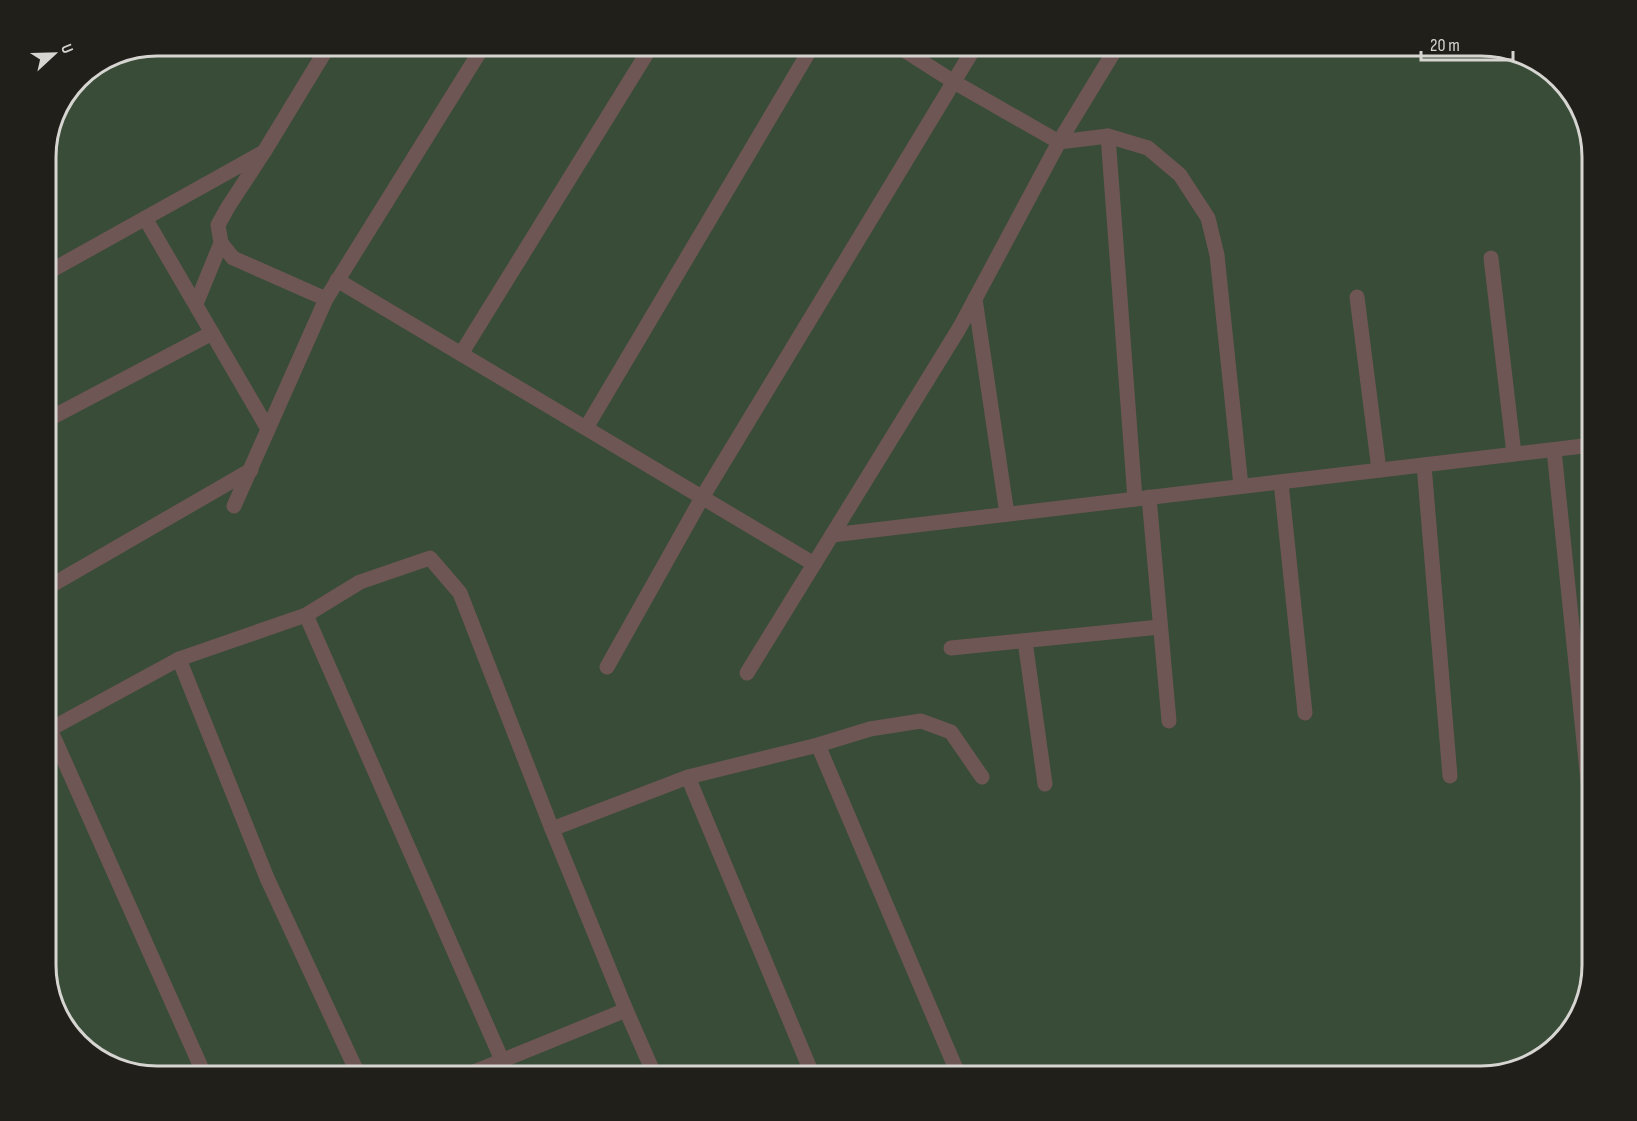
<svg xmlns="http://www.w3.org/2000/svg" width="1637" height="1121" viewBox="0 0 1637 1121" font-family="'Sofia Sans Condensed',sans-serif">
<rect width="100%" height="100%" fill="#2a2823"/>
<path fill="#384c37" d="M157,45h1323l63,19 37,43 12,49v809l-19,62 -37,34 -55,15h-1324l-63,-19 -34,-37 -15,-49v-821l33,-73 36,-24z"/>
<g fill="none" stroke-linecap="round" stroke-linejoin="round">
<g stroke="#6e5655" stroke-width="15">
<path d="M896,45l58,37 105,60 49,-6 40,12 32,27 28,43 9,37 24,231"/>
<path d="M1108,136l27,363"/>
<path d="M145,218l123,211"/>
<path d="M1491,258l23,196"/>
<path d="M45,274l217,-121"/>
<path d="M337,280l477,284"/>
<path d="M1357,297l22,173"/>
<path d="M326,299l-93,-41 -12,-15 -3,-18 10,-18 36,-55 65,-107"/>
<path d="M975,299l32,215"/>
<path d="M196,304l25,-61"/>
<path d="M461,354l191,-309"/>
<path d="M45,421l167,-88"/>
<path d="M586,428l227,-383"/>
<path d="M1554,450l38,370"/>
<path d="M1424,465l26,311"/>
<path d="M1281,482l24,231"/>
<path d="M1149,497l20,224"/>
<path d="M234,506l92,-207 158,-254"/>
<path d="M832,535l760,-90"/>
<path d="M45,589l206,-119"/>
<path d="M306,615l203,461"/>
<path d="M1025,641l20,143"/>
<path d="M951,648l209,-21"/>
<path d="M179,659l88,219 92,198"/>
<path d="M607,667l96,-171 273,-451"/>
<path d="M747,673l213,-346 99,-185 59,-97"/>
<path d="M50,729l155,347"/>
<path d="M45,732l134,-73 127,-44 54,-33 70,-24 30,35 92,236"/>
<path d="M818,745l141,331"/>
<path d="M688,777l125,299"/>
<path d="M626,1010l29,66"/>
<path d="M464,1076l162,-66 -74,-181 136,-52 130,-32 52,-16 51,-8 30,11 31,45"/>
</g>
</g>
<path d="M0 0H1637V1121H0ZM157 56H1481A101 101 0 0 1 1582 157V965A101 101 0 0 1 1481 1066H157A101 101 0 0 1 56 965V157A101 101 0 0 1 157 56Z" fill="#211f19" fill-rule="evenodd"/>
<path fill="none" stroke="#d7d5d2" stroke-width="3" d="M157 56H1481A101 101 0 0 1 1582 157V965A101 101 0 0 1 1481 1066H157A101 101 0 0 1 56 965V157A101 101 0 0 1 157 56Z"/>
<g transform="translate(54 54) rotate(68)" stroke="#211f19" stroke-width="4.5" paint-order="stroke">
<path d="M0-4.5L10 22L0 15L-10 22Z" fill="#d7d5d2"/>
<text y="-9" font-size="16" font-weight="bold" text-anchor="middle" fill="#d7d5d2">U</text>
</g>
<path d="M1421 51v9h92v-9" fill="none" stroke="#d7d5d2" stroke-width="3"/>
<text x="1430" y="51" font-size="18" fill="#d7d5d2" stroke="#211f19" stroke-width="4.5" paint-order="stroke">20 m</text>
</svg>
